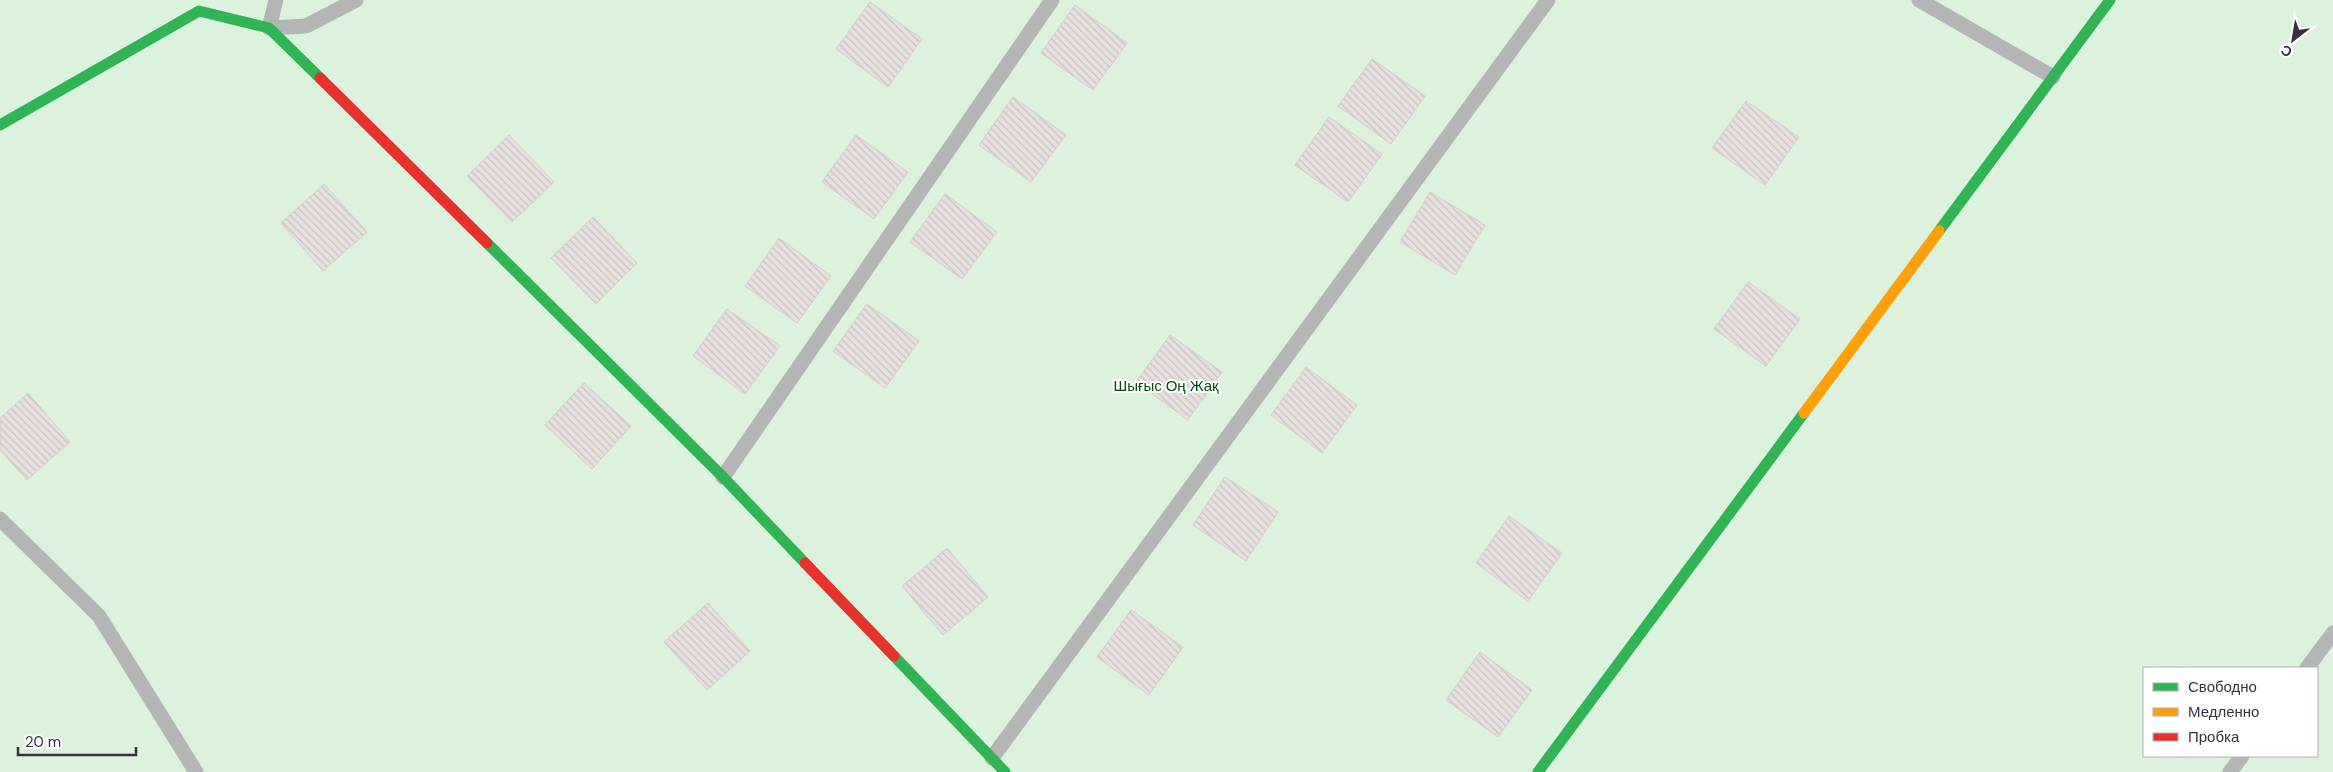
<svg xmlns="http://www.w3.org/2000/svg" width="2333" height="772" viewBox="0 0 2333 772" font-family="'DM Sans',sans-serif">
<defs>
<pattern id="building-back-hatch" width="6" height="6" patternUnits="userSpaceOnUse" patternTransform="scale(1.25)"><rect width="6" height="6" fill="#e7e0de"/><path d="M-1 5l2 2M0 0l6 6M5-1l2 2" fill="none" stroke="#c7c1bf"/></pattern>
</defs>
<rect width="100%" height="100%" fill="#f9f6fb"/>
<path fill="#dcf2dd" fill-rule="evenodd" d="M0,0h2333v772h-2333zM2144,668h173v88h-173z"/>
<g fill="url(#building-back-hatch)" stroke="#d5cdcc">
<path d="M870,2l52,37 -34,48 -52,-38z"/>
<path d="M1075,5l52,38 -34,47 -52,-37z"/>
<path d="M1372,59l53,37 -34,48 -53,-38z"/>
<path d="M1013,97l53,38 -35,47 -52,-37z"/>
<path d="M1746,101l53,36 -34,48 -53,-37z"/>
<path d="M1329,117l53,37 -34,48 -53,-37z"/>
<path d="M509,135l45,47 -42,40 -45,-46z"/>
<path d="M856,135l52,37 -34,47 -52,-37z"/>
<path d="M324,184l43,48 -44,39 -42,-48z"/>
<path d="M1430,192l55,33 -30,50 -55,-33z"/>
<path d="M945,194l52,38 -35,47 -52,-37z"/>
<path d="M593,217l44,46 -41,41 -45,-46z"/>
<path d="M779,238l52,38 -34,47 -52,-37z"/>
<path d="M1748,282l52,37 -34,47 -52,-37z"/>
<path d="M867,304l52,37 -34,47 -52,-37z"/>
<path d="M727,309l53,37 -35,48 -52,-38z"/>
<path d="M1170,335l52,37 -34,48 -52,-38z"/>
<path d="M1306,367l51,38 -35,48 -51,-38z"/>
<path d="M584,383l47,43 -39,43 -47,-44z"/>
<path d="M28,393l42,49 -43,38 -27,-30v-32z"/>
<path d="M1225,477l53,35 -32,49 -53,-36z"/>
<path d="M1509,516l53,37 -34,48 -52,-38z"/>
<path d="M947,548l41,49 -45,38 -41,-49z"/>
<path d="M708,603l42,48 -43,39 -43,-48z"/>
<path d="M1131,610l52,37 -34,48 -52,-38z"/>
<path d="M1480,652l52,38 -34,47 -52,-37z"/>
</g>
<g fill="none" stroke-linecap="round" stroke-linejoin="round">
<g stroke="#b4b6b5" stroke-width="15">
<path d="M276,0l-7,28 37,-2 50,-26"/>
<path d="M1919,0l134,77"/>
<path d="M723,477l329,-477"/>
<path d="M0,519l99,97 97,156"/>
<path d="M2307,668l26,-35"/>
<path d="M992,758l556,-758"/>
<path d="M2230,772l12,-16"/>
</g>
<g stroke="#30b455" stroke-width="11">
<path d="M0,125l199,-114 70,17 51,50"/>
<path d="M1939,231l171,-231"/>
<path d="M487,243l236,234 82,86"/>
<path d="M894,656l111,116"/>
<path d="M1538,772l266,-359"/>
</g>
<path stroke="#ff9f0a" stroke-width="11" d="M1804,413l135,-182"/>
<g stroke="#e5322d" stroke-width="11">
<path d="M320,78l167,165"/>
<path d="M805,563l89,93"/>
</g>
</g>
<g text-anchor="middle" stroke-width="4" stroke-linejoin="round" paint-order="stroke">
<g font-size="15" fill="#004c09" stroke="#fff">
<text x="1166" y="391">Шығыс Оң Жақ</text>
</g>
</g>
<rect x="2143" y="667" width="175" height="90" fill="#ffffff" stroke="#b0adb1"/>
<rect x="2153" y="683" width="25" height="8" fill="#30b455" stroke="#b0adb1"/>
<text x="2188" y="692" font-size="15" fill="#39313d">Свободно</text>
<rect x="2153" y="708" width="25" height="8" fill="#ff9f0a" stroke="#b0adb1"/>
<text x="2188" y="717" font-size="15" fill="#39313d">Медленно</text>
<rect x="2153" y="733" width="25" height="8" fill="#e5322d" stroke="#b0adb1"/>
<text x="2188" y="742" font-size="15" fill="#39313d">Пробка</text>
<g transform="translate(2293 40) rotate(211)" stroke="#ffffff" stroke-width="4" paint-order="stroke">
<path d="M0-4L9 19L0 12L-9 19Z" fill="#39313d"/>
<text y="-8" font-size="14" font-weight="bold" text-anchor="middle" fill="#39313d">С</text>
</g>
<path d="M18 747v8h118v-8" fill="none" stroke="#39313d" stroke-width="2.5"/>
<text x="25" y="747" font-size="15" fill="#39313d" stroke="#ffffff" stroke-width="4" paint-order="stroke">20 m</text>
</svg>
